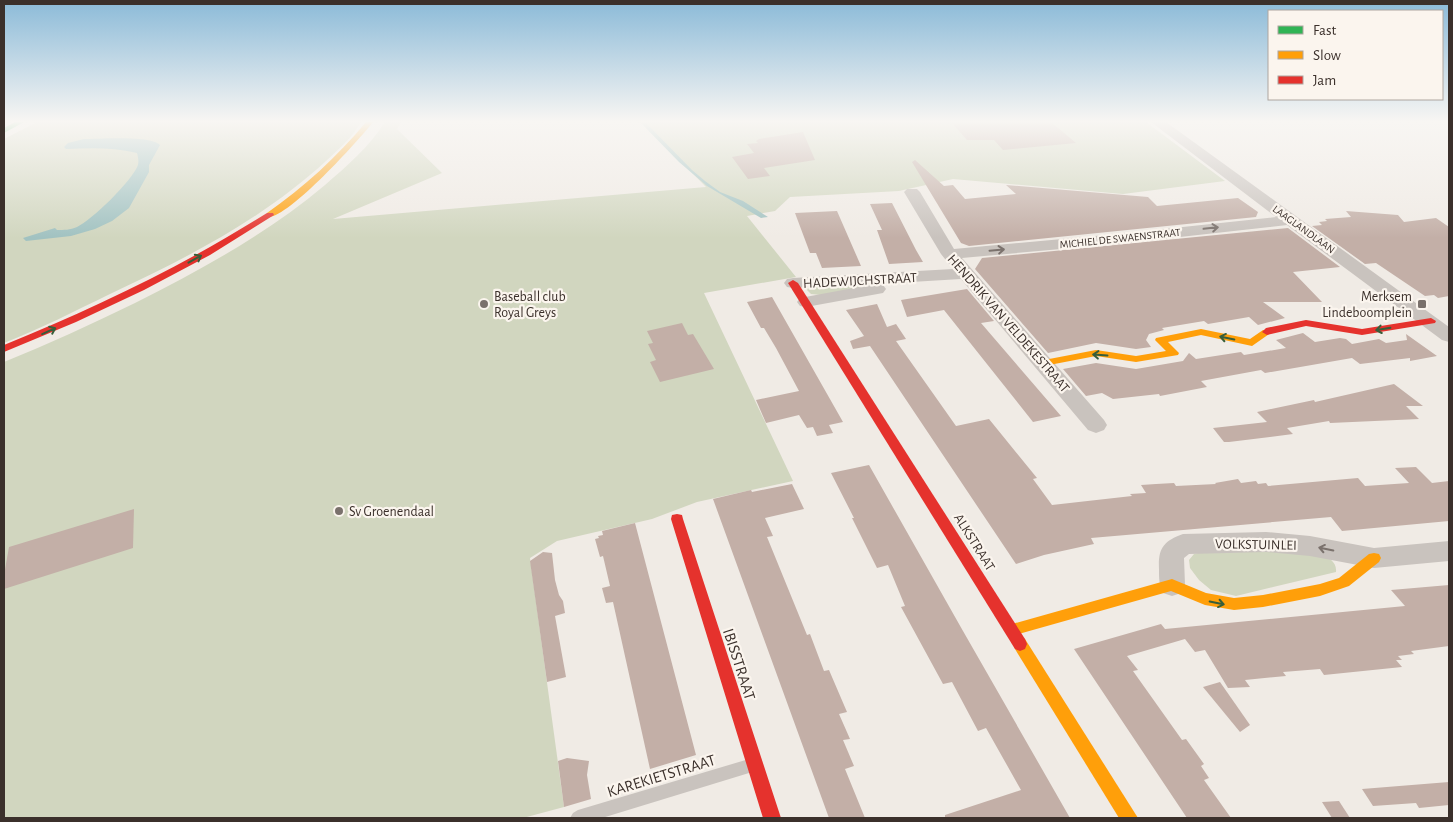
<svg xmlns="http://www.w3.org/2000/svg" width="1453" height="822" viewBox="0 0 1453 822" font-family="'Alegreya Sans',sans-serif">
<rect width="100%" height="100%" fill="#f0ebe5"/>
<g fill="#d1d6bf">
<path d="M37,122h324c-9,16 -22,27 -35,39 -63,58 -139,97 -216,133 -35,17 -70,35 -106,49v-204z"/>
<path d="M385,122h16l-4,7 45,44 -109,46 373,-32 -64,-65h504l79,59 -102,13 -170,-15 -54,12 -109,6 -15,14 -28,5 49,61 -92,16 89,188 -96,21 -45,17 -95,22 -27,17 34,249 -41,11h-519v-456c44,-18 88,-38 131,-59 67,-34 132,-69 190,-118 22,-19 44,-38 60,-63z"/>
<path d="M892,282l-71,13 -10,-1 -5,-5 1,-2z"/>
<path d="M1292,551c13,2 46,1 44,21l-100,24 -25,-6 -12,-10 -9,-12 -1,-8 5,-6 8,-2z"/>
</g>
<g fill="#a1c2c1">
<path d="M640,122h5l47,48 13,11 15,11 23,9 25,16 -7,1 -54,-32 -28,-24z"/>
<path d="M84,139c15,0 67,-4 76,6l-11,20v7l-20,36 -17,13 -17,8 -24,7 -45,5 -3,-3 32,-10 2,2c7,0 13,0 20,-3 15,-7 55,-46 61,-62 1,-4 0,-8 -1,-12 -24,-6 -47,-5 -71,-4l-2,-2 4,-4z"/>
</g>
<g fill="#c3afa7">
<path d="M951,122h100l25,21 -73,7 -9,-10h-27z"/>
<path d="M803,132l12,28 -51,8 6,8 -22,3 -16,-22 22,-4 -7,-9 11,-1 -2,-2 3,-2z"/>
<path d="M915,160l29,26 9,-1 12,14 51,-5 -10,-9 142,12 9,9 81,-8 20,14 -2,5 -287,29 -8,-3 -49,-81z"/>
<path d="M892,203l24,47 7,12 -34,2 -12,-34h5l-12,-26z"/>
<path d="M837,211l24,55 -39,2 -6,-15h-6l-15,-40z"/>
<path d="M1346,211l52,4 6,7 32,-4 13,9v69l-11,2 -4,-3 -9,1 -49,-33 -11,1 -53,-38 10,-1 -3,-3 8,-1 -2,-2 26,-2z"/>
<path d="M1288,228l52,39 -47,5 29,30h-59l22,16 -27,7 -9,-8 -41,7 -4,-3 -42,7 2,2 -15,4 -3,6 5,7 -15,2 -40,-6 -48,10 -73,-84 7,-11z"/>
<path d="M967,289l27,32 -13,2 80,93 -28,6 -89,-112 -37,7 -6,-17z"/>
<path d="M772,297l71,125 -14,3 4,8 -16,3 -4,-9 -6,1 -8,-13 -33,8 -10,-23 43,-9 -23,-43 -12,-20h-3l-14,-26z"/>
<path d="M877,304l10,23 9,-3 10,15 -10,2 60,85 33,-7 48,59 -4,1 19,26 80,-9 -2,-2 16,-1 -5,-8 15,-1 18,-1 2,3 40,-2 -1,-1 23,-4 3,4 15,-2 2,3 8,-1 2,3 90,-8 7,8 44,-3 -14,-15 21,-1 16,16 17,-2v40l-107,10 -11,-14 -205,18 -35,3 3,6 -50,11 -28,9 -146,-218 -17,3 -3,-8 14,-5 -18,-26z"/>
<path d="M682,323l6,12 5,-1 21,35 -54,13 -10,-20 6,-2 -8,-16 5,-1 -6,-12z"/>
<path d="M1303,333l12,9 25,-4 6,1 6,5 27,-5 7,4 21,-3 -1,-6 31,22 -27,5v-3l-50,6 -8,-6 -87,15 -4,-3 -60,11 6,6 -47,9 -1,-2 -46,5 -11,-6 -16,3 -23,-27 33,-6 40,6 47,-8 6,-8 7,6 45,-7 3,3 42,-7 -10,-8z"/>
<path d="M1394,384l29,22h-17l13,13 -89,4 -1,-2 -42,7 6,6 -64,8h-5l-11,-14 54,-6 -10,-10 57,-12 1,2z"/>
<path d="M869,465l94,166 107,187h-125v-3l76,-25 -35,-62 -8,3 -26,-49 -9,2 -42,-77 4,-1 -17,-41 -11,3 -25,-50h2l-23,-45z"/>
<path d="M792,484l12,25 -39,9 8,18 -6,1 40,98 3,-1 14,37 5,-1 18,42 -8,2 11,25 -7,1 11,26 -9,3 20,49h-36l-116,-319 38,-9 1,2z"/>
<path d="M134,509l-1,39 -129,41v-14l5,-28z"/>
<path d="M635,523l61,232 -46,14 -37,-167 -7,1 -4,-15 8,-2 -7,-30 -3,1 -5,-18 4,-1 -1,-2 5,-1 -1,-4z"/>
<path d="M543,552l9,1 3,27 4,15 4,6 2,12 -10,3 11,61 -19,5 -17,-121z"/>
<path d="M1449,585v61l-38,5 3,3 -16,2 4,4h-6l6,7 -78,8 -4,-6 -37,3 3,4 -41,4 5,7 -22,1 -23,-38 -10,2 -10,-13 -58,17 11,14 -5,1 49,69 4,-1 18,25 -3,2 8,12 -5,2 27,38h-44l-113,-169 87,-25 4,5 240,-23 -14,-16z"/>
<path d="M1220,682l30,43 -10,7 -37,-45z"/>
<path d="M567,758l22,3 -2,14 4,24 -27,8 -6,-46z"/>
<path d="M1449,782v23l-30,3 -3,-5 -43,3 -11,-17z"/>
<path d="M1339,801l11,17h-18l-10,-16z"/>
</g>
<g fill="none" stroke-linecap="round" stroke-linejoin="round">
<path fill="#c9c3be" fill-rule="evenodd" d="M749,759l5,2 2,5 -2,5 -5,2 -147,45h-32l3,-5 5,-3z"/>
<g fill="#c9c3be" fill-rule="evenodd">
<path d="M1151,122h15l283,205v15l-7,-2 -155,-115 -170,19 -155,14 142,162 3,5 -3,5 -8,3 -8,-3 -127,-151 -83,5 5,1 3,4 -3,4 -77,14 -6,-1 -3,-4 3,-4 75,-14 -82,4 -6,-1 -3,-4 3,-4 6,-1 160,-9 -12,-15 -37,-62 3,-3h10l3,3 34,57 163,-15 159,-17z"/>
<path d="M1266,532l44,4 64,12 75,-7v20l-75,7 -64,-12 -44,-4 -77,2 -5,4 1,27 -4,8 -9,3 -9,-3c-4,-8 -4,-15 -4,-24 -1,-20 4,-28 24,-35z"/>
</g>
<path fill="#30b455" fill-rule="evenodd" d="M15,122h9l-20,11v-5z"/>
<g fill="#ff9f0a" fill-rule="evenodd">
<path d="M366,122h7c-14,18 -86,98 -106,95v-4c37,-26 70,-56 99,-91z"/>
<path d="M1201,329l49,10 13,-9h8l1,2 -20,14 -51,-11 -33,7 11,11 -1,2 -42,7 -40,-6 -52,10 -5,-3 5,-3 52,-10 40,6 30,-5 -11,-11 1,-2z"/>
<path d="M1374,553l5,1 2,4 -2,4 -30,24 -29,10 -57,11 -29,3 -29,-5 -34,-14 -159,45 -5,-1 -2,-5 2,-5 5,-1 160,-45 34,14 28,5 29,-3 57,-11 19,-6 30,-24z"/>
<path d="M1020,637l5,2 113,179h-19l-104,-169 -2,-5 2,-5z"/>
</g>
<g fill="#e5322d" fill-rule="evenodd">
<path d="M267,213h6l1,2 -64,40 -66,35 -68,32 -72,30v-7c91,-37 179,-79 263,-132z"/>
<path d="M793,280l5,3 227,356 2,5 -2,5 -5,2 -5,-2 -227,-366z"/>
<path d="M1431,318l5,3 -1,2 -73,12 -56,-9 -39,9 -5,-3 4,-4 40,-8 56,9z"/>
<path d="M677,514l5,1 1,4 98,299h-18l-92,-299 1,-4z"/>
</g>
</g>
<defs><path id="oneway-shaft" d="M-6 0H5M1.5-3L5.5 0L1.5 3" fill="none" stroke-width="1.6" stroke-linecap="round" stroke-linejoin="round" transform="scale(1.25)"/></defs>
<g stroke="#7b726d">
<use href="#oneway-shaft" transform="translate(1211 228) rotate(-6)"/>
<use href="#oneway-shaft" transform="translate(997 250) rotate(-5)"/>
<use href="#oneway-shaft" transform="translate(1326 549) rotate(-168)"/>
</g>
<g stroke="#375e3a">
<use href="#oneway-shaft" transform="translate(195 259) rotate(-29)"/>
<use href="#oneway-shaft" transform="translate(1383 329) rotate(171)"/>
<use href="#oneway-shaft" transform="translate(49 331) rotate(-24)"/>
<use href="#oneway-shaft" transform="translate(1227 338) rotate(-168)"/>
<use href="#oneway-shaft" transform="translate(1100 355) rotate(-176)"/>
<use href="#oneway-shaft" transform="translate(1217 603) rotate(12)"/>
</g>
<linearGradient id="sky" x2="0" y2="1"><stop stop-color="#8bbad8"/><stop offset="0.51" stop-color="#f8f6f3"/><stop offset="1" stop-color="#f8f6f3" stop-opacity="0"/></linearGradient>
<rect width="1453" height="238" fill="url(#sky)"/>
<g fill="#7a716c" stroke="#fbf5ee" stroke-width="2">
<circle cx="484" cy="304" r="5"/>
<rect x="1417" y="299" width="10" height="10" rx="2.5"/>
<circle cx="339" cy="511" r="5"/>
</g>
<g text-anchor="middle" stroke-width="4.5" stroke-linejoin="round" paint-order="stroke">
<g font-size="11" fill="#3b302b" stroke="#fbf5ee">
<text transform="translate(1304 229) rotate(36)" y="4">LAAGLANDLAAN</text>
<text transform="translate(1120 238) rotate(-6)" y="4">MICHIEL DE SWAENSTRAAT</text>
</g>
<g font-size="14" fill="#3b302b" stroke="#fbf5ee">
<text transform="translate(860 280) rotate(-3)" y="5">HADEWIJCHSTRAAT</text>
<text transform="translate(1009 323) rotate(49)" y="5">HENDRIK VAN VELDEKESTRAAT</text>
<text transform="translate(975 542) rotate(58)" y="5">ALKSTRAAT</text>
<text transform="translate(1256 544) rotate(1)" y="5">VOLKSTUINLEI</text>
</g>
<g font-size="14" fill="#3b302b" stroke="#fbf5ee" text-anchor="start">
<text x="494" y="301">Baseball club<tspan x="494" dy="16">Royal Greys</tspan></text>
<text x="1412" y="301" text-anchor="end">Merksem<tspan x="1412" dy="16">Lindeboomplein</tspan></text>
<text x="349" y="516">Sv Groenendaal</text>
</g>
<g font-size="16" fill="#3b302b" stroke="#fbf5ee">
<text transform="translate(740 664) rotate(72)" y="6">IBISSTRAAT</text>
<text transform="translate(661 775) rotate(-17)" y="6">KAREKIETSTRAAT</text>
</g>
</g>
<rect width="1453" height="822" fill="none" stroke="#3b302b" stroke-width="10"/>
<rect x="1268" y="10" width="175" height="90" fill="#fbf5ee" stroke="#aea6a0"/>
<rect x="1278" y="26" width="25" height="8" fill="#30b455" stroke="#aea6a0"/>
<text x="1313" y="35" font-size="15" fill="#3b302b">Fast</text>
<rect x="1278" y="51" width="25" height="8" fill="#ff9f0a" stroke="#aea6a0"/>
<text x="1313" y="60" font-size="15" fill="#3b302b">Slow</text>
<rect x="1278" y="76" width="25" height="8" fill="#e5322d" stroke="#aea6a0"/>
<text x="1313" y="85" font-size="15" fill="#3b302b">Jam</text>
</svg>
